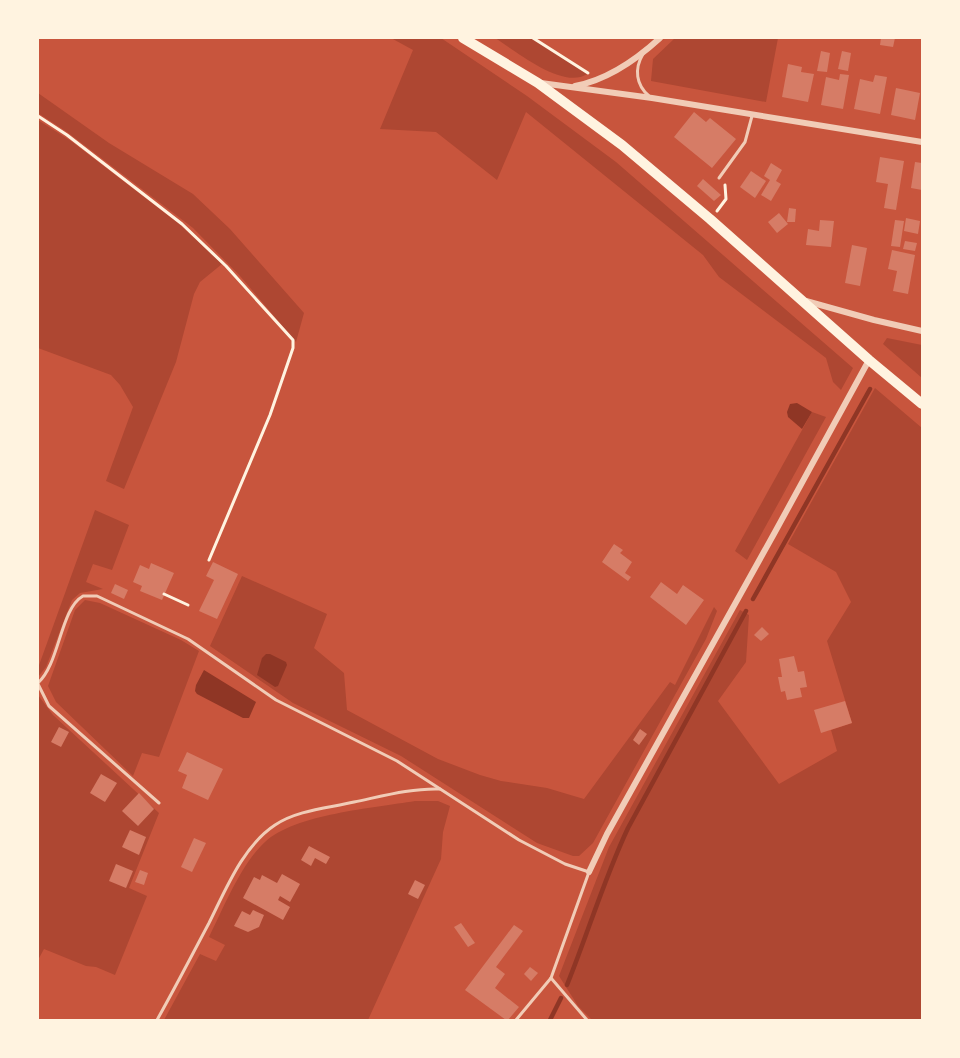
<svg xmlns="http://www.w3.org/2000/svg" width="960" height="1058" viewBox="0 0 960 1058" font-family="Arial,sans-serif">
<rect width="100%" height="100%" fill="#c8553d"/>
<g fill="#ae4732">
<path d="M391,38h50l86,58 89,66 237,206 -12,22 -8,-8 -7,-24 -107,-81 -16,-22 -177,-143 -29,68 -61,-48 -56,-3 33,-79z"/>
<path d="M495,38h37l55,36c-24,16 -71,-23 -92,-36z"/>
<path d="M675,38h103l-12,64 -115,-21 2,-22z"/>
<path d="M38,93l71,50 84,51 37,35 74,84 -8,29 -56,-66 -47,-48 -126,-96 -29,-19z"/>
<path d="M38,120l33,21 107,82 44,41 -22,18 -6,12 -18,68 -52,127 -18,-8 27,-74 -13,-22 -9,-10 -73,-27z"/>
<path d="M887,338l35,7v33l-39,-34z"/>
<path d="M875,388l47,40v592h-330l-14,-14 -19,-30 50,-129 131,-237 9,5 -3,47 -28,39 61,83 58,-33 -6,-21 21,-7 -25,-82 24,-39 -15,-30 -48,-28z"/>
<path d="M812,412l14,5 -79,143 -12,-9z"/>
<path d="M95,510l34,15 -17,45 -19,-6 -7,18 17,7 -23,4 -8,7 -26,67 -8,10v-9z"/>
<path d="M242,576l85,38 -13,34 30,25 3,37 91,49 42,16 21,6 46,7 37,11 86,-117 5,3 39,-78 3,4 -11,28 -113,204 -14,13h-6l-36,-13 -136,-87 -108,-53 -83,-57z"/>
<path d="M85,600l15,3 81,37 18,11 -40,106 -17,-4 -9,23 -77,-74 -8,-16 27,-76z"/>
<path d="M38,695l15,20 106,98 -30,75 18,8 -32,79 -19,-8 -10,-1 -42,-17 -6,11z"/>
<path d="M415,801h23l12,5 -7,26 -2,27 -73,161h-204l36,-66 16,7 9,-16 -16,-8c15,-30 32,-73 56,-95 30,-28 109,-34 150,-41z"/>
</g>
<g fill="#8f3625">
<path d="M797,403l15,9 -10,17 -14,-12 -1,-5 3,-8z"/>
<path d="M266,654h4l16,8 1,3 -9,21 -3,1 -18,-12 5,-17z"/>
<path d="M204,670l52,32 -7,16h-6l-46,-24 -2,-3 1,-6z"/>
</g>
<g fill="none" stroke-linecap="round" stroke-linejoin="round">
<g stroke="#8f3625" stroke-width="4.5">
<path d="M753,599l117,-210"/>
<path d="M567,985c21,-52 37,-106 61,-157l118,-217"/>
<path d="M550,1020l11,-22"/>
</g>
</g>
<g fill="#d67c66">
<path d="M881,38h14l-2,9 -13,-2z"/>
<path d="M821,51l9,2 -3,19 -10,-1z"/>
<path d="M842,51l9,2 -3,18 -10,-2z"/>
<path d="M788,64l14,3 -1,5 13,2 -6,28 -26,-5z"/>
<path d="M840,74l9,1 -6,34 -22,-4 5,-28 13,3z"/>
<path d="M875,75l12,2 -7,37 -26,-5 6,-30 13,3z"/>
<path d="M896,88l24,5 -5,27 -24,-5z"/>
<path d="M694,112l12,10 4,-4 26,21 -24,29 -38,-31z"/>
<path d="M880,157l24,4 -8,49 -12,-2 4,-24 -12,-2z"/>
<path d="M915,162l7,1v27l-11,-2z"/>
<path d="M771,163l11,7 -6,11 5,3 -10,17 -10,-6 9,-15 -6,-4z"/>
<path d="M751,171l15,10 -11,17 -15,-11z"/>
<path d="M703,179l18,16 -7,6 -17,-15z"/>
<path d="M789,208l7,1 -1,13h-8z"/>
<path d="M779,213l9,11 -11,9 -9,-11z"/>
<path d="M906,218l14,3 -2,13 -14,-3z"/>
<path d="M820,220l14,1 -3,26 -25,-2 2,-16 11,2z"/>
<path d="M895,220l9,1 -4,26 -9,-1z"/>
<path d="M905,241l12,2 -2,8 -12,-2z"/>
<path d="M852,245l15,3 -7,38 -15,-3z"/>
<path d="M892,250l23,5 -7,39 -15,-3 4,-20 -9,-2z"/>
<path d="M614,544l9,6 -3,3 12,9 -7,11 6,4 -3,4 -26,-19z"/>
<path d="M213,562l25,12 -21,45 -18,-8 15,-31 -8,-4z"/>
<path d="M151,563l23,10 -12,27 -22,-9 2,-5 -9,-4 7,-17 9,4z"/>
<path d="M661,582l16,12 6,-9 21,15 -18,25 -36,-28z"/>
<path d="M115,584l13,6 -4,9 -13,-6z"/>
<path d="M762,627l7,7 -8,7 -7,-6z"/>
<path d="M794,656l4,16 6,-1 3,16 -7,1 2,9 -15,3 -2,-9 -4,1 -3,-15h4l-3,-18z"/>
<path d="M845,701l7,22 -31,10 -7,-23z"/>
<path d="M59,727l10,5 -8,15 -10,-5z"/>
<path d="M640,729l7,5 -8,11 -6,-5z"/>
<path d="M187,752l36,17 -15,31 -26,-12 5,-13 -9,-4z"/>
<path d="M101,774l16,9 -12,19 -15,-9z"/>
<path d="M139,793l15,16 -16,17 -16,-15z"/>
<path d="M130,830l16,7 -7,18 -17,-8z"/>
<path d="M194,838l12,5 -14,29 -11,-5z"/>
<path d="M309,846l21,11 -4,7 -11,-6 -4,8 -10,-6z"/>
<path d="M116,864l17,7 -7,17 -17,-7z"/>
<path d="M140,870l8,3 -4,12 -9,-3z"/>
<path d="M282,874l18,10 -10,18 -10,-6 -2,4 12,7 -7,13 -40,-22 11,-21 6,3 2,-5 15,8z"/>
<path d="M415,880l10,5 -7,14 -10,-5z"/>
<path d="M253,910l11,5 -5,12 -11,5 -14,-6 8,-15 8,4z"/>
<path d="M461,923l14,20 -7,4 -14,-20z"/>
<path d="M514,925l9,6 -27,36 9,7 -10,14 24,19 -11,13h-2l-41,-30z"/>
<path d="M530,967l8,6 -7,8 -7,-7z"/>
</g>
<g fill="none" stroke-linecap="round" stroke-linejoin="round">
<g stroke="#fff3e0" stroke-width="3">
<path d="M533,38l55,35"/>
<path d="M38,116l29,19 115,89 44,42 67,74v8l-23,67 -61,145"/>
<path d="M717,211l9,-12 -1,-14"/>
<path d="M164,594l24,11"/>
</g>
<g stroke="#f1ccb7" stroke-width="3">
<path d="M643,54c-9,15 -7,31 6,42"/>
<path d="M719,178l26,-36 7,-26"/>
<path d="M38,683c22,-20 22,-74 45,-87h14l91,43 88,61 121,61 122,79 46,24 24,8 -38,106 -35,42"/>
<path d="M38,684l11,22 110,97"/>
<path d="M551,978l36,42"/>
<path d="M157,1020c18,-32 35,-65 52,-97 17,-34 34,-77 66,-98 22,-15 54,-17 79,-23 29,-6 57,-14 86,-13"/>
</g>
<g stroke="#f1ccb7" stroke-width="6">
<path d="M541,83l111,15 270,44"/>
<path d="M575,86c32,-6 62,-27 85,-48"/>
<path d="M806,301l68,19 48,11"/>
<path d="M589,872l18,-38 168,-302 94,-172"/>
</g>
<path stroke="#fff3e0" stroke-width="10" d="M463,38l75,45 84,62 88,74 159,141 53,44"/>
</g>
<rect width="960" height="1058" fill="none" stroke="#fff3e0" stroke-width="78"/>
</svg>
